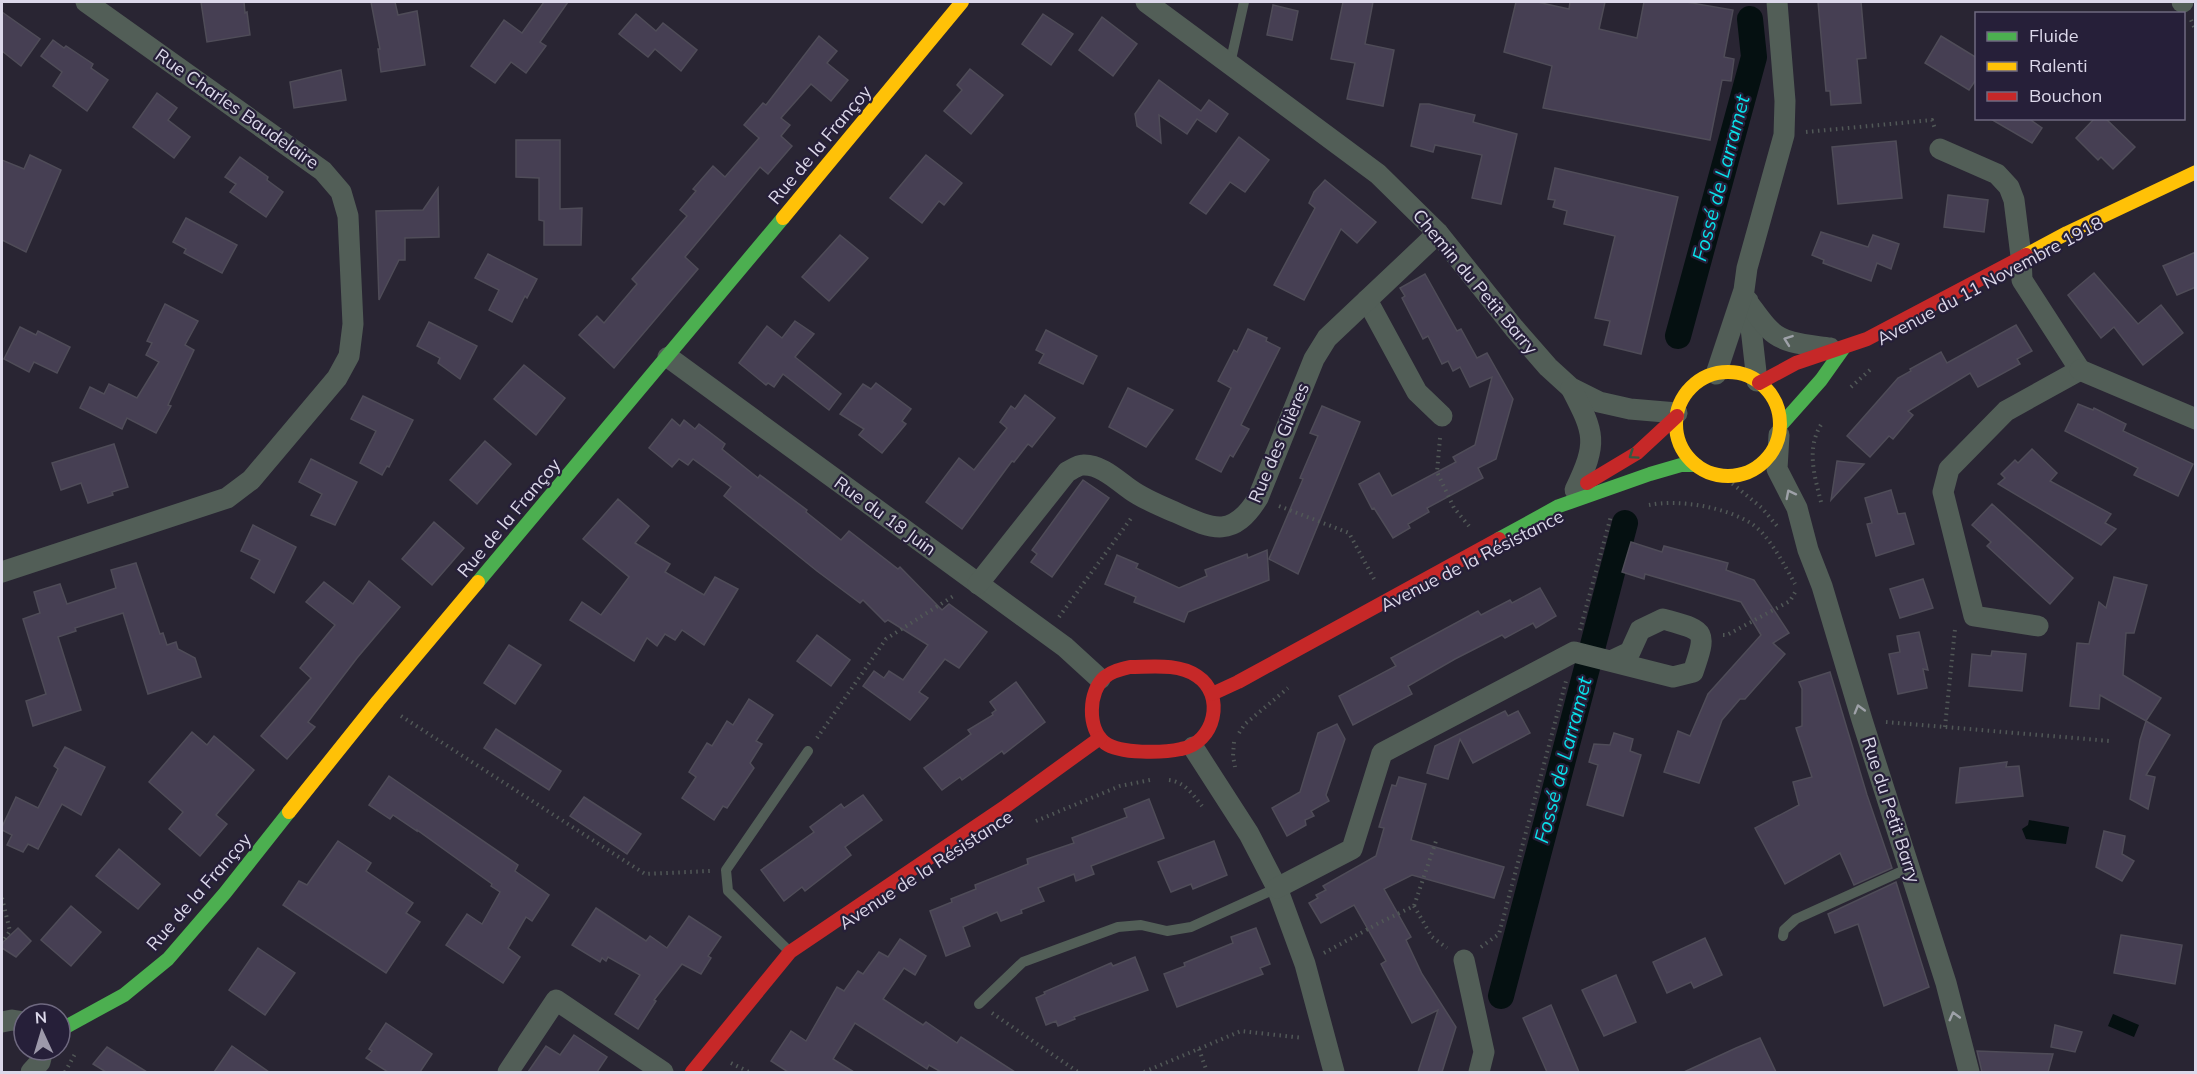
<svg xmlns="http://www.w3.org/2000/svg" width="2197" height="1074" viewBox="0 0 2197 1074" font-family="Mulish,sans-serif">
<rect width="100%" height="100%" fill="#292533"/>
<g fill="#051011">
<path d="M2029,820l40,7 -3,17 -40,-5 -4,-10 6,-4z"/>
<path d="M2113,1014l26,11 -5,12 -26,-11z"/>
</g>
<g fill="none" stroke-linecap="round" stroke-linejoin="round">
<g stroke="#051011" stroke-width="26">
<path d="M1678,336l76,-279 -4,-38"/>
<path d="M1501,996l124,-473"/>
</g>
</g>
<g fill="#463f53" stroke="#4f4c58" stroke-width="1.5">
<path d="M201,2h43l1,11 2,-1 3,23 -43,7z"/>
<path d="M371,2h24l3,13 19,-4 8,54 -44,7 -3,-23h2z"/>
<path d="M544,2h24l-28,40 6,4 -20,27 -15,-11 -16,21 -24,-17 33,-46 18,13z"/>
<path d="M1343,2h30l-8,42 29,6 -11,56 -36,-7 8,-36 -24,-4z"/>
<path d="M1516,2h21l32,7 1,-7h35l-6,27 38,9 7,-36h42l47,8 -9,47 10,2 -3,22 -9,-1 -12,60 -167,-32 9,-42 -48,-14z"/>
<path d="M1818,2h43l5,56 -9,1 4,44 -30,2 -1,-14h-4z"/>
<path d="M1273,5l25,6 -6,29 -25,-5z"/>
<path d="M2,12l38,27 -19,27 -19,-15z"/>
<path d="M636,14l20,17 7,-8 34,27 -16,21 -26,-22 -7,8 -29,-23z"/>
<path d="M1043,14l30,20 -22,31 -29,-21z"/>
<path d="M1102,17l35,27 -24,32 -34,-26z"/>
<path d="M819,36l18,15 -10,12 21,17 -17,21 -20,-17 -30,34 9,7 -9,11 11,10 -24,28 -8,-7 -75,90 13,12 -84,99 -35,-33 18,-19 7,7 33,-39 -5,-5 55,-63 -7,-6 16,-19 -3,-2 20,-23 12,11 34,-39 -15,-13 19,-22 3,2z"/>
<path d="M1941,36l36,22v20l-8,12 -44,-27z"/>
<path d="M53,40l11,8 2,-2 27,18 -2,4 17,12 -21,31 -34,-25 9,-14 -21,-16z"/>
<path d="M970,69l33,26 -32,39 -27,-23 18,-21 -5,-5z"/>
<path d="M341,70l5,30 -52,8 -4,-26z"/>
<path d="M1159,80l42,31 8,-11 19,14 -12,18 -19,-13 -10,15 -28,-19 2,28 -24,-17 -2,-12z"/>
<path d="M157,93l20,15 -9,12 22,17 -16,21 -41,-31z"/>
<path d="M1420,104h9l46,11 -2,7 44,12 -16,70 -29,-6 10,-43 -47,-10 -2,7 -22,-6z"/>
<path d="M1989,118h39l14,10 -10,15z"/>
<path d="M2095,118h10l30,29 -22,22 -12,-12 -3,3 -22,-22z"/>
<path d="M1239,137l30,23 -24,32 -15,-10 -24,32 -16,-11z"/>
<path d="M516,140h44v69l22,-1 -1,37h-37v-24l-5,-1v-42l-23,-1z"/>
<path d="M1896,141l6,57 -64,6 -6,-57z"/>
<path d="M30,155l31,15 -35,82 -24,-12v-80l22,9z"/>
<path d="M926,155l36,28 -18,22 -5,-4 -17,22 -32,-25z"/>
<path d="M240,157l28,20 -1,3 16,12 -17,25 -36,-25 6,-8 -11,-7z"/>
<path d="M1555,168l123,29 -37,157 -37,-9 6,-24 -15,-3 20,-82 -51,-12 3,-13 -14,-4 2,-7 -7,-1z"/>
<path d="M1325,180l51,42 -19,21 -16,-14 -37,71 -30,-15 41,-77 -6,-5 5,-11z"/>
<path d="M438,188l1,49 -34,1v22h-6l-20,40 -3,-89 47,-1z"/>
<path d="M1948,195l40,5 -4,32 -40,-5z"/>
<path d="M186,218l51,27 -15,28 -38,-20 2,-4 -13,-7z"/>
<path d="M1821,232l47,15 5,-12 26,9 -8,25 -14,-6 -6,18 -48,-18 1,-3 -12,-5z"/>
<path d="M840,235l28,23 -39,43 -27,-24z"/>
<path d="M2196,252v35l-19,8 -14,-29z"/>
<path d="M488,254l49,25 -10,19 -2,-2 -13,26 -23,-12 10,-20 -24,-12z"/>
<path d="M2094,273l44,51 23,-19 22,28 -40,32 -29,-38 -13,11 -33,-43z"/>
<path d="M1425,274l32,57 4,-2 16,29 10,-5 26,46 -17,60 -18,9 5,10 -56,30 2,4 -21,12 2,4 -17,10 -19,-30 -2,1 -13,-25 20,-11 13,23 64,-34 -3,-5 22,-12 17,-68 -22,10 -10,-20 -7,4 -5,-10 -6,3 -14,-28 -5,3 -21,-41 3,-2 -5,-8z"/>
<path d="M165,304l33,17 -13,24 9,5 -26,55 3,1 -15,27 -29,-15 -5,11 -42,-21 10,-21 14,7 5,-10 28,14 22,-36 -13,-7 6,-12 -5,-2z"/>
<path d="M795,321l19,13 -19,23 46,37 -12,16 -46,-36 -9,13 -6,-4 -2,2 -27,-22 28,-37 15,12z"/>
<path d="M429,322l48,24 -17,33 -22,-16 2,-5 -23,-12z"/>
<path d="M2016,325l16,26 -15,8 3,5 -42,23 -8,-14 -62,38 5,4 -20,24 -4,-3 -19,21 -23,-21 51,-58 13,-7 -1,-2 31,-17 6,11z"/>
<path d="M20,327l16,8 2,-4 32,16 -13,26 -23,-11 -5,10 -25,-13z"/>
<path d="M1248,329l19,9 -1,3 14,7 -39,77 8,4 -16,28 -3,-2 -9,17 -25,-13 35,-71 -13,-7 16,-31 3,2z"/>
<path d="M1046,330l51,26 -14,28 -44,-21 5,-9 -8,-4z"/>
<path d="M524,365l41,33 -29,37 -42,-36z"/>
<path d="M876,383l35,26 -9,12 4,3 -24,29 -23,-18 5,-6 -24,-15 23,-30 8,5z"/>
<path d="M1128,388l45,22 -27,37 -37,-20z"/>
<path d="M1025,395l30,23 -23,29 -4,-3 -14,18 -2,-1 -50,68 -36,-27 33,-44 15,12 33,-42 -7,-6 11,-16 4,3z"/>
<path d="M363,396l50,24 -24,47 -2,-1 -5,9 -22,-12 16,-32 -25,-12z"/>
<path d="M2078,404l15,6 1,-2 32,16 -3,7 70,33 -15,32 -44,-21 4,-7 -73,-37z"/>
<path d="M1322,406l38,16 -62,152 -29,-15 34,-80 -3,-1 18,-42 -8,-3z"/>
<path d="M672,419l8,7 4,-6 11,9 4,-5 26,20 -3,5 36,29 2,-3 47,35 -1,2 35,28 8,-9 49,38 2,-2 42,43 7,-6 38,28 -28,36 -14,-9 -26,33 9,6 -18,22 -47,-34 11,-15 10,7 5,-7 14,9 25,-35 -40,-25 -3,2 -22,-22 -3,3 -43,-32 -93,-75 7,-9 -38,-28 -5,6 -9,-6 -7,8 -23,-19z"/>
<path d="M485,441l26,23 -34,40 -27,-24z"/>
<path d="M114,444l14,43 -16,5 1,3 -25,8 -7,-20 -20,7 -9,-27z"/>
<path d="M2032,449l25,24 -7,8 61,33 -6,9 11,6 -15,16 -103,-61 7,-6 -4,-4 14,-14 3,3z"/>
<path d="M311,459l46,23 -22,43 -24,-10 11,-21 -23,-12z"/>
<path d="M1837,461l27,3 -33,36z"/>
<path d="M1083,480l26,18 -57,79 -21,-15 6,-8 -5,-4z"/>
<path d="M1891,490l7,24 7,-1 9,31 -38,12 -9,-32 5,-1 -7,-25z"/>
<path d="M618,499l31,27 -14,17 35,21 -5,8 39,23 11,-18 23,12 -34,56 -22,-15 -7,10 -10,-6 -8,12 -10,-8 -13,23 -64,-41 12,-18 19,13 28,-38 -46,-38z"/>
<path d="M1992,504l81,74 -23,26 -63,-58 4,-4 -19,-17z"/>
<path d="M434,522l30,26 -32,37 -30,-26z"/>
<path d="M253,525l43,22 -22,46 -23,-15 9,-18 -19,-9z"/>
<path d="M1631,542l31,10 2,-6 64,17 -2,7 28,10 35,53 -16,10 12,11 -40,45h-5l-18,21 -23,63 -35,-11 14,-41 12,5 18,-42 53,-59 -20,-33 -96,-28 -1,5 -22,-7z"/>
<path d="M1267,550l2,30 -81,32 -4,10 -50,-20 2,-5 -31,-13 12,-29 21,9 -2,4 43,20 28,-12 -2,-6 42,-16 1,4z"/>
<path d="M136,563l24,71 3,-1 4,12 9,-3 2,7 17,9 6,19 -53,17 -25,-81 -48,15 1,3 -18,6 23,73 -48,16 -7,-25 20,-7 -23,-75 17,-6 -6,-21 26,-8 7,20 49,-16 -5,-18z"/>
<path d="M2114,577l33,8 -13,48h-8l-3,42 38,23 -15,23 -46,-26 -1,14 -29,-3 7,-63 12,1 10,-42 7,6z"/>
<path d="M1923,579l10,29 -33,10 -10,-29z"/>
<path d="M369,581l31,26 -43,51 -49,64 7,5 -28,32 -26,-23 50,-58 -11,-10 35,-43 -29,-23 18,-20 29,22z"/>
<path d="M1540,588l16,28 -20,12 -3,-5 -28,15 -3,-3 -47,24 -47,27 4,8 -59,31 -14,-29 57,-30 -5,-8 87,-47 3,4 29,-15 2,3z"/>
<path d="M1919,632l9,38 -5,-1 4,19 -29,6 -9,-40 11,-2 -3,-16z"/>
<path d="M817,635l33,25 -19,26 -34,-25z"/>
<path d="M509,645l32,20 -26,39 -31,-21z"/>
<path d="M1992,651l34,3 -4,37 -53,-5 3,-32 19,2z"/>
<path d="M1830,672l37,123 25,73 -38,17 -14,-32 -55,31 -30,-56 44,-23 -6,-23 19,-5 -16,-49 6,-2v-37l-3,-7z"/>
<path d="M1016,682l29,40 -41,32 -2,-3 -40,29 -2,-3 -18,13 -18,-22 47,-34 -3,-4 25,-15 -1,-2 4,-3 -6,-8z"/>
<path d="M749,699l24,16 -17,26 6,3 -12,19 4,5 -27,40 -4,-2 -9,14 -32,-22 14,-21 -7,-5 18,-29 5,3 15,-25 6,4z"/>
<path d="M1505,711l3,5 10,-5 12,22 -57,30 -13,-24 -12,40 -21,-6 8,-27z"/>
<path d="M2146,721l24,14 -24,40 9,2 -7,32 -18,-10 10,-59z"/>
<path d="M1337,724l8,15 -19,56 3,6 -18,10 3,5 -9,4 1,5 -19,11 -15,-28 28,-16 18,-59z"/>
<path d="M496,729l65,42 -12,19 -65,-42z"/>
<path d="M192,732l15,13 7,-9 40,34 -38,45 11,9 -27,32 -31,-27 14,-17 -34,-30z"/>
<path d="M1614,733l19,6 -3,12 11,4 -18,61 -36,-11 11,-40 -9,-3 5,-18 16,1z"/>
<path d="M65,747l40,20 -24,48 -19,-11 -24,45 -10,-5 -5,8 -16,-7 5,-10 -10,-5v-3l14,-30 22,11 20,-39 -4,-3z"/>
<path d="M2007,762l-1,5 13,-1 4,30 -67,7 4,-35z"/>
<path d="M389,776l129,89 -3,6 34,24 -17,26 -6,-4 -18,31 12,9 -17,26 -57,-38 21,-31 15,10 18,-32 -9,-6 1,-2 -75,-54v1l-24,-16 -3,4 -21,-14z"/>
<path d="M1399,777l27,7 -15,56 93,27 -10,31 -82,-23 -28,14 27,48 -5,3 16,34 34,53 -14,45h-24l20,-62 -26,13 -31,-59 5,-3 -32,-56 -33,18 -12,-20 9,-5 -2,-3 10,-5 -3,-4 53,-30 8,-28 -5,-1 13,-42 4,1z"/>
<path d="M863,795l19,25 -37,27 6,8 -46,36 -3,-4 -18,14 -23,-31 53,-38 -4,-5 31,-23 3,4z"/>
<path d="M584,797l57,37 -14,20 -57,-38z"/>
<path d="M1149,799l15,39 -73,28 3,8 -18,7 -2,-7 -36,14 6,13 -23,9 1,3 -21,8 -4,-9 -34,15 7,19 -24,10 -16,-45 22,-9 -1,-3 25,-10 -1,-4 53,-21 -1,-5 47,-16 -2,-5 55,-21 -3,-8z"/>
<path d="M2104,831l21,5 -3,18 12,7 -12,20 -26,-14z"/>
<path d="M338,841l33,22 -5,8 47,32 -7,10 14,9 -34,51 -103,-68 16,-24 8,4z"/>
<path d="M1214,841l13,34 -34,14 -2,-5 -20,8 -13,-30z"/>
<path d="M119,849l41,35 -22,25 -42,-33z"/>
<path d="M1896,882l33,105 -45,19 -26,-82 -23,9 -7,-19z"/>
<path d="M71,906l30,26 -30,34 -30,-26z"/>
<path d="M596,908l50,33 4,-5 17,12 22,-32 32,21 -13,19 3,2 -10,16 -19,-10 -28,36 2,1 -18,28 -23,-15 25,-39 -32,-18 -2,4 -4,-3 -2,4 -28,-17z"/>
<path d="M18,928l13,13 -15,16 -14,-9v-5z"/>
<path d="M1256,928l14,36 -10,4 3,6 -86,33 -13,-33 21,-8 -1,-3 49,-20 -2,-6z"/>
<path d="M2121,935l61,10 -7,39 -61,-11z"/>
<path d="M1705,938l17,37 -28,13 -3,-6 -24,11 -14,-31z"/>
<path d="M900,939l26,17 -11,19 -11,-7 -21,31 40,26 3,-3 31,21 4,-6 54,35h-74l-12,-7 -2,4 -72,-46 -22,36 21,13h-66l-17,-11 20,-30 15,10 31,-54 7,4 14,-20 5,3 16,-22 9,5z"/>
<path d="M258,948l37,25 -30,42 -36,-25z"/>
<path d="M1135,957l13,33 -74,27 1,2 -17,7 -2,-5 -10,4 -10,-27 9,-4 -1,-2 67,-29 2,3z"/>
<path d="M1616,975l20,47 -32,14 -22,-46z"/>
<path d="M1551,1005l28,67h-32l-24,-54z"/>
<path d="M386,1023l46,31 -12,18h-32l-22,-14 6,-7 -3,-2z"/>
<path d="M2055,1025l27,7 -7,20 -24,-5z"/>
<path d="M574,1035l33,22 -10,15h-69l18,-26 14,9z"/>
<path d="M1760,1038l16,34h-92l52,-24z"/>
<path d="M232,1046l37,26h-55z"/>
<path d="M107,1047l40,25h-41l-13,-8z"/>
<path d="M1977,1051l76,3 -5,18h-66z"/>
</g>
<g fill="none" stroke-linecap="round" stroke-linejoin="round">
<g stroke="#515857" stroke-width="4" stroke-dasharray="1.5 4.5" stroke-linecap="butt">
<path d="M2191,20l5,11"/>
<path d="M1806,132l126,-12 3,9"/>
<path d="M1851,387l21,-19"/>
<path d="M1440,438l-3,34 17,36 15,18"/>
<path d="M1723,476l39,32 15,18"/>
<path d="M1821,502c-7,-28 -15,-54 1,-79"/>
<path d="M1649,505c30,-6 77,2 103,19 17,11 33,42 43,60"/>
<path d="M1279,506l70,27 25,46"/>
<path d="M1059,617l73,-100"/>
<path d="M1580,630l31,-114"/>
<path d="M1723,635h4l63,-34 7,-12"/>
<path d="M401,716l244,158 65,-3"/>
<path d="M1886,722l224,19"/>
<path d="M1945,727l10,-98"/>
<path d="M1239,733l6,-9 43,-36"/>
<path d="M817,738l69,-99 69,-44"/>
<path d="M1234,742l-1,14 2,11"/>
<path d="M1169,780c16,2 24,15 33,26"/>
<path d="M1036,821l84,-35 30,-6"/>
<path d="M2,898l8,33 -8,12"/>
<path d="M1414,906l18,31 15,11"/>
<path d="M1481,947l18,-13 67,-253"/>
<path d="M1324,953l55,-30 35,-17 23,-68"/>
<path d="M992,1013l86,59"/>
<path d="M1199,1049l8,23"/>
<path d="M731,1063l18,9"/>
<path d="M65,1072l11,-20"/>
<path d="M1144,1072l97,-41 62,7"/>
</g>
<g stroke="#525e57" stroke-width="10">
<path d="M1230,64l14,-62"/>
<path d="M1783,936l1,-6 12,-11 113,-51"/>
<path d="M788,950l-60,-59 -2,-21 82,-119"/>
<path d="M979,1004l44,-42 95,-35 23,-2 26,6 24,-4 86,-39"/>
</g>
<g stroke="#525e57" stroke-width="21">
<path d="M1146,2l232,172 60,59 76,95 34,39 23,21 28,14 31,7 47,4"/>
<path d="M2182,2h1"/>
<path d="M1940,149l57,25 12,13 5,13 7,56 1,24 58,90 -74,41 -57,58 -6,23 31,124 64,10"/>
<path d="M1367,300l50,92 25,24"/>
<path d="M1748,301l9,80"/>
<path d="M1748,303c7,8 13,18 21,26 15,16 41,16 61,19"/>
<path d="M668,357l397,290 35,32"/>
<path d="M2080,370l116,49"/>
<path d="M1716,374l28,-84 3,-22 37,-133 1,-34 -8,-99"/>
<path d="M1571,388c24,46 27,54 4,102"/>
<path d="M1779,435l-2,34 20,39 11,42 14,36 40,134 84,263 23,89"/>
<path d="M2,572l225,-74 24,-18 86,-102 12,-22 4,-32 -5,-108 -7,-24 -18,-21 -237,-169"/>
<path d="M978,584l89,-112c4,-2 11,-7 16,-7 18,-1 35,16 48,25 14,10 30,16 46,23 37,17 56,25 81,-15l56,-139 13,-21 111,-105"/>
<path d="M1193,747l56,87 28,54 28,76 29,108"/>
<path d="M1277,888l75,-39 30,-96 192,-101 99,25 20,-5c15,-43 12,-41 -30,-53l-23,11 -10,22 -19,9"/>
<path d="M1464,960l20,92 -5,20"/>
<path d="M2,1022l10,-2 12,2"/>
<path d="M31,1072l9,-10 3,-12"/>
<path d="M508,1072l48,-72 107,72"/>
</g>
<g stroke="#4caf50" stroke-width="14">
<path d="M1780,426l41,-46 22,-31"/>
<path d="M1499,539l60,-33 91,-32 31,-9h15"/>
<path d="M478,582l305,-364"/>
<path d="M60,1030l64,-35 44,-36 57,-66 64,-81"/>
</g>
<g stroke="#ffc107" stroke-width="14">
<path d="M783,218l179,-216"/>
<path d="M2026,255l41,-22 129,-61"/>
<circle cx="1728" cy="424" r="52"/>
<path d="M289,812l89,-111 100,-119"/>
</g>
<g stroke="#c62828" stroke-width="14">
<path d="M1759,383l37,-20 71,-24 159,-84"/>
<path d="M1587,483l50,-30 40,-37"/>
<path d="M1130,667c21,0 48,-4 67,9 29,19 18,67 -16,73 -18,4 -61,5 -76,-6 -18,-14 -17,-52 0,-66 7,-6 16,-8 25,-10z"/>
<path d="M1212,694l26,-12 261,-143"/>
<path d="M692,1072l98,-120 216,-146 94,-68"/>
</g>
</g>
<defs><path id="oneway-chevron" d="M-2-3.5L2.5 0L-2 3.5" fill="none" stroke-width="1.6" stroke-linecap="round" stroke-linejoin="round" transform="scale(1.5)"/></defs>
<g stroke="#9ea1a8">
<use href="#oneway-chevron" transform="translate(1788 340) rotate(-160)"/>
<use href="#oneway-chevron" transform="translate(1790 494) rotate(-117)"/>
<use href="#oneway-chevron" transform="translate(1859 709) rotate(-106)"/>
<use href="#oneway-chevron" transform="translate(1954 1016) rotate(-105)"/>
</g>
<use stroke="#355942" href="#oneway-chevron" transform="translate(1633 455) rotate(146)"/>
<g text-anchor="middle" stroke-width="4.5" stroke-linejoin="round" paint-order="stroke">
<g font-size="18" fill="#dcd8ea" stroke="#261f39">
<text transform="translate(237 109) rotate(35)" y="6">Rue Charles Baudelaire</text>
<text transform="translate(820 145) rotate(-50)" y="6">Rue de la Françoy</text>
<text transform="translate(1990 281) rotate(-28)" y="6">Avenue du 11 Novembre 1918</text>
<text transform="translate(1475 282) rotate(50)" y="6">Chemin du Petit Barry</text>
<text transform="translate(1279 443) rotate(-67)" y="6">Rue des Glières</text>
<text transform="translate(885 516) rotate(36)" y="6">Rue du 18 Juin</text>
<text transform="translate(509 518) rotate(-50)" y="6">Rue de la Françoy</text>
<text transform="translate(1472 561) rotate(-27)" y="6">Avenue de la Résistance</text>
<text transform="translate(1891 810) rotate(72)" y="6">Rue du Petit Barry</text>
<text transform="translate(926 870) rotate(-33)" y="6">Avenue de la Résistance</text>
<text transform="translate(199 892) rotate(-49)" y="6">Rue de la Françoy</text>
</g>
<g font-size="20" font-style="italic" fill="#09e1ea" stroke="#261f39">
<text transform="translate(1721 178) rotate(-75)" y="7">Fossé de Larramet</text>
<text transform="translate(1563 760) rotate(-75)" y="7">Fossé de Larramet</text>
</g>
</g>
<rect width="2197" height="1074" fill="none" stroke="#dcd8ea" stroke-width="6"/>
<rect x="1975" y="12" width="210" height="108" fill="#261f39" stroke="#6f6980" stroke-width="1.5"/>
<rect x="1987" y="32" width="30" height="9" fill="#4caf50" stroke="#6f6980" stroke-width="1.5"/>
<text x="2029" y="42" font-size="18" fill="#dcd8ea">Fluide</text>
<rect x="1987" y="62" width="30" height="9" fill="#ffc107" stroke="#6f6980" stroke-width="1.5"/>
<text x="2029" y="72" font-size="18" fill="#dcd8ea">Ralenti</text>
<rect x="1987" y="92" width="30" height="9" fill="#c62828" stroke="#6f6980" stroke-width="1.5"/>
<text x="2029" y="102" font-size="18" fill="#dcd8ea">Bouchon</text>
<g transform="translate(42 1032) rotate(356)"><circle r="28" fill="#261f39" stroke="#6f6980" stroke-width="1.5"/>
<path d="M0-4.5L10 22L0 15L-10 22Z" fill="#9d99aa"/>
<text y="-9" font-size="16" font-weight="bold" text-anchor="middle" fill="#dcd8ea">N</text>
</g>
</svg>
